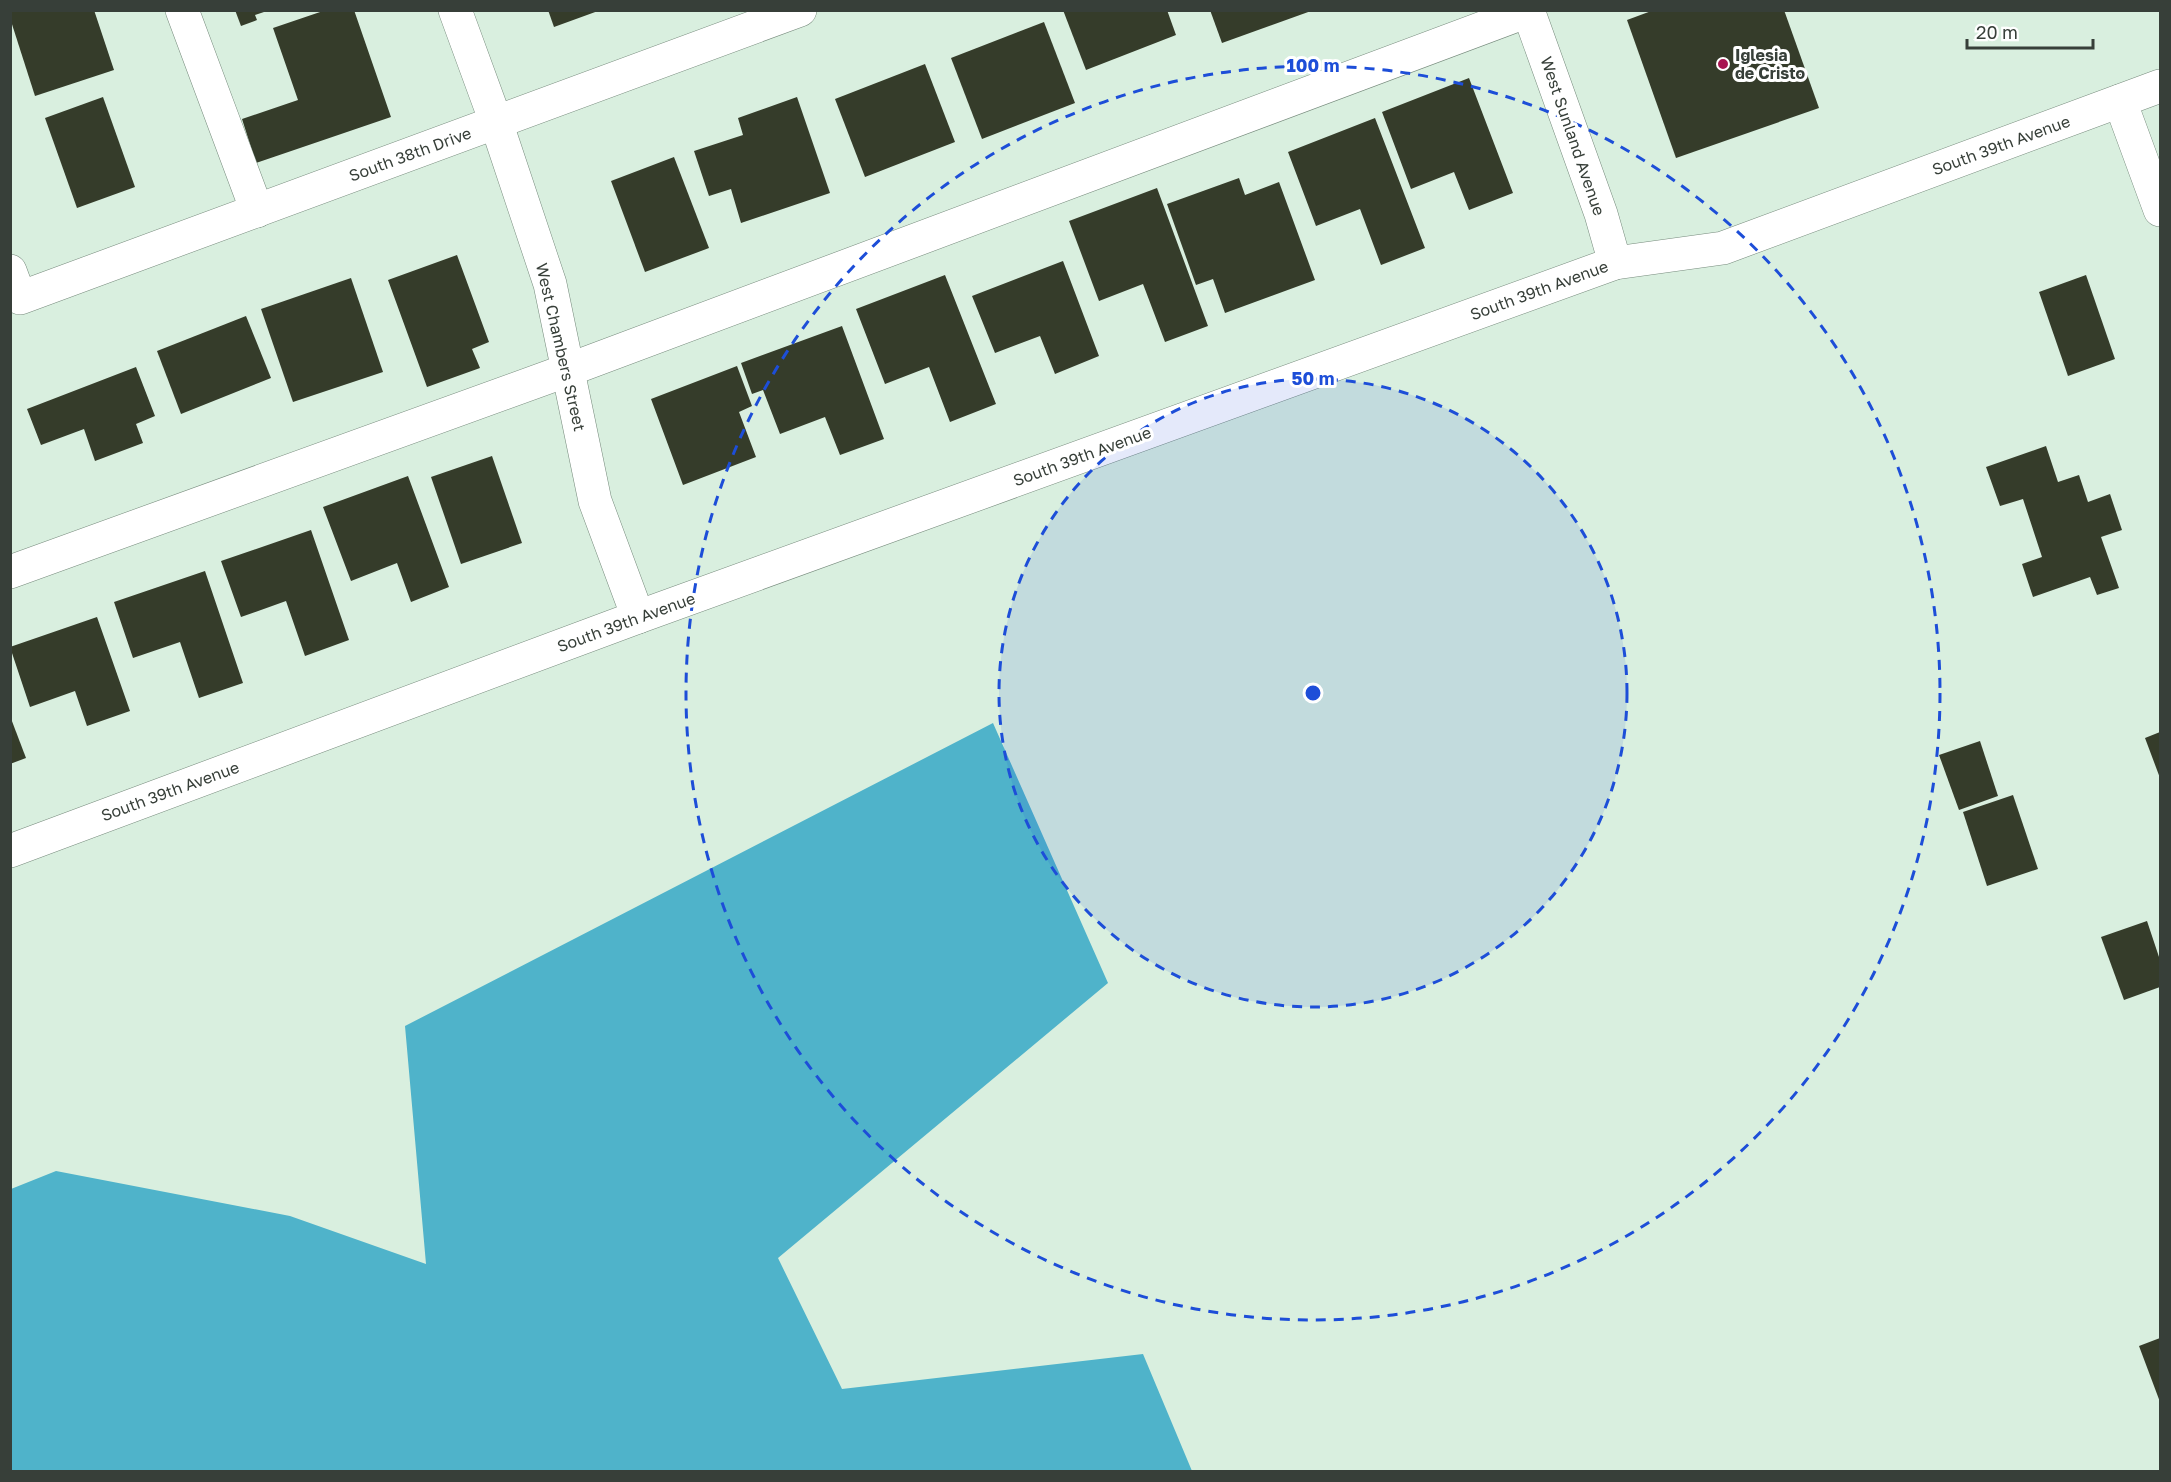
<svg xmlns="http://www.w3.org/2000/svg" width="2171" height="1482" viewBox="0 0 2171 1482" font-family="'Golos Text',sans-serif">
<rect width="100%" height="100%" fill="#d9efdf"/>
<path fill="#4fb3ca" d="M993,723l115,260 -330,275 64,131 301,-35 49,117h-1181v-282l45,-18 234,45 136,48 -21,-238z"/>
<g fill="#353c2a">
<path d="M10,10h84l20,60 -79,26 -25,-78z"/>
<path d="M235,10h32v1l-12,4 2,5 -16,6z"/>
<path d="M326,10h28l37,107 -135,46 -14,-44 56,-19 -25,-72z"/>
<path d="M548,10h50v1l-44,16z"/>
<path d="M1063,10h104l9,25 -90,35z"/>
<path d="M1210,10h101v1l-89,32z"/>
<path d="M1654,10h130l35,98 -143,50 -49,-138z"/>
<path d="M1044,22l31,81 -93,36 -31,-81z"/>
<path d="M925,64l30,78 -90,35 -30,-78z"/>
<path d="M1469,78l44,115 -44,17 -15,-38 -43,17 -29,-77z"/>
<path d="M103,97l32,90 -58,21 -32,-90z"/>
<path d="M797,97l33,96 -89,30 -10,-34 -22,7 -15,-45 49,-16 -5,-17z"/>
<path d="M1375,118l50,130 -44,17 -21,-56 -44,17 -28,-74z"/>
<path d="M674,157l35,91 -64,24 -34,-91z"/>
<path d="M1239,178l6,17 34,-13 36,98 -90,33 -12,-34 -17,6 -29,-81z"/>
<path d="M1157,188l51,138 -43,16 -22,-58 -44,17 -30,-80z"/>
<path d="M457,255l32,87 -17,7 8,19 -53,19 -39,-107z"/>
<path d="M1063,261l36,95 -44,18 -15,-38 -45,17 -23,-57z"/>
<path d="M945,275l51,129 -46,18 -21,-55 -44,17 -29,-75z"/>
<path d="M2086,275l29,84 -47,17 -29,-84z"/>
<path d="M351,278l32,94 -90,30 -32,-93z"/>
<path d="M246,316l25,62 -90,36 -24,-63z"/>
<path d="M842,326l42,113 -44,16 -15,-38 -45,17 -17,-44 -11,4 -11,-31z"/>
<path d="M737,366l15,40 -13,6 17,45 -73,28 -32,-86z"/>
<path d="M136,367l19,49 -19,8 7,19 -48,18 -11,-32 -43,16 -14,-36z"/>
<path d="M2046,446l12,36 21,-7 9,27 22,-8 12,36 -21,7 18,51 -22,7 -7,-18 -57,20 -11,-33 20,-7 -19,-58 -23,7 -14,-39z"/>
<path d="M492,456l30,87 -61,21 -30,-87z"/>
<path d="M408,476l41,111 -38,15 -14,-39 -46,18 -28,-74z"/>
<path d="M311,530l38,110 -44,16 -19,-55 -45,16 -20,-56z"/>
<path d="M205,571l38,112 -44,15 -19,-56 -47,16 -19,-56z"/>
<path d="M97,617l33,94 -43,15 -12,-35 -45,16 -20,-60z"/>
<path d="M10,716l16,42 -16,6z"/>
<path d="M2160,732v46l-15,-40z"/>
<path d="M1980,741l18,55 -39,14 -20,-55z"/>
<path d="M2013,795l25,74 -51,17 -24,-74z"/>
<path d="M2147,921l13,39v27l-36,13 -23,-63z"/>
<path d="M2160,1338v64l-21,-56z"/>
</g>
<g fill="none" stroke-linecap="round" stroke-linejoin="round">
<defs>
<g id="minor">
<path d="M182,10l75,201"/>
<path d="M455,10l41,112 54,162 45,217 43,116"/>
<path d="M1528,10l73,204 14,49"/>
<path d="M2120,101l40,109"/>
<path d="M10,271l10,27 780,-288"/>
<path d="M10,572l558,-202 960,-359"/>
<path d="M10,851l628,-234 977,-354 108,-15 437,-162"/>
</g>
</defs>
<use href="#minor" stroke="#778b7d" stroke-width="34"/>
<use href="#minor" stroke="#fff" stroke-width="33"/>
</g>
<circle cx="1313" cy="693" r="314" fill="#1d4ed8" fill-opacity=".12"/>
<g fill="none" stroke="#1d4ed8" stroke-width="3" stroke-dasharray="10 8">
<circle cx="1313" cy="693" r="314"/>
<circle cx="1313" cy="693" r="627"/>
</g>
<circle fill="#a71551" stroke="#fff" stroke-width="2" cx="1723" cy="64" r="6"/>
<g text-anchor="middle" stroke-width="6" stroke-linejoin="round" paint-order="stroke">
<g font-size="16" font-weight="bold" fill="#373f39" stroke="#fff" text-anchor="start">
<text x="1735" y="61">Iglesia<tspan x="1735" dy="18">de Cristo</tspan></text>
</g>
<g font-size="16" fill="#373f39" stroke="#fff">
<text transform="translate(1573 136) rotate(71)" y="6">West Sunland Avenue</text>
<text transform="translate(2001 145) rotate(-20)" y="6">South 39th Avenue</text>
<text transform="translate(410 154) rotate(-20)" y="6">South 38th Drive</text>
<text transform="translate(1539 290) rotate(-20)" y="6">South 39th Avenue</text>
<text transform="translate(561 347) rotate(77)" y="6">West Chambers Street</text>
<text transform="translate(1082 456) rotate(-20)" y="6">South 39th Avenue</text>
<text transform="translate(626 622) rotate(-20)" y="6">South 39th Avenue</text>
<text transform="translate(170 791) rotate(-20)" y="6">South 39th Avenue</text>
</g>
</g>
<circle cx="1313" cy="693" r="9" fill="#1d4ed8" stroke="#fff" stroke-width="3"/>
<g font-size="18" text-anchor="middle" font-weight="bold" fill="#1d4ed8" stroke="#fff" stroke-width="6" stroke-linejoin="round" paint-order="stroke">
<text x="1313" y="72">100 m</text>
<text x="1313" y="385">50 m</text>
</g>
<rect width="2171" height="1482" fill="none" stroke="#373f39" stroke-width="24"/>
<path d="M1967 39v9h126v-9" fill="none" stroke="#373f39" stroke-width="3"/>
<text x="1976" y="39" font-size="18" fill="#373f39" stroke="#ffffff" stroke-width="4.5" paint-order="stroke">20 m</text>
</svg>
